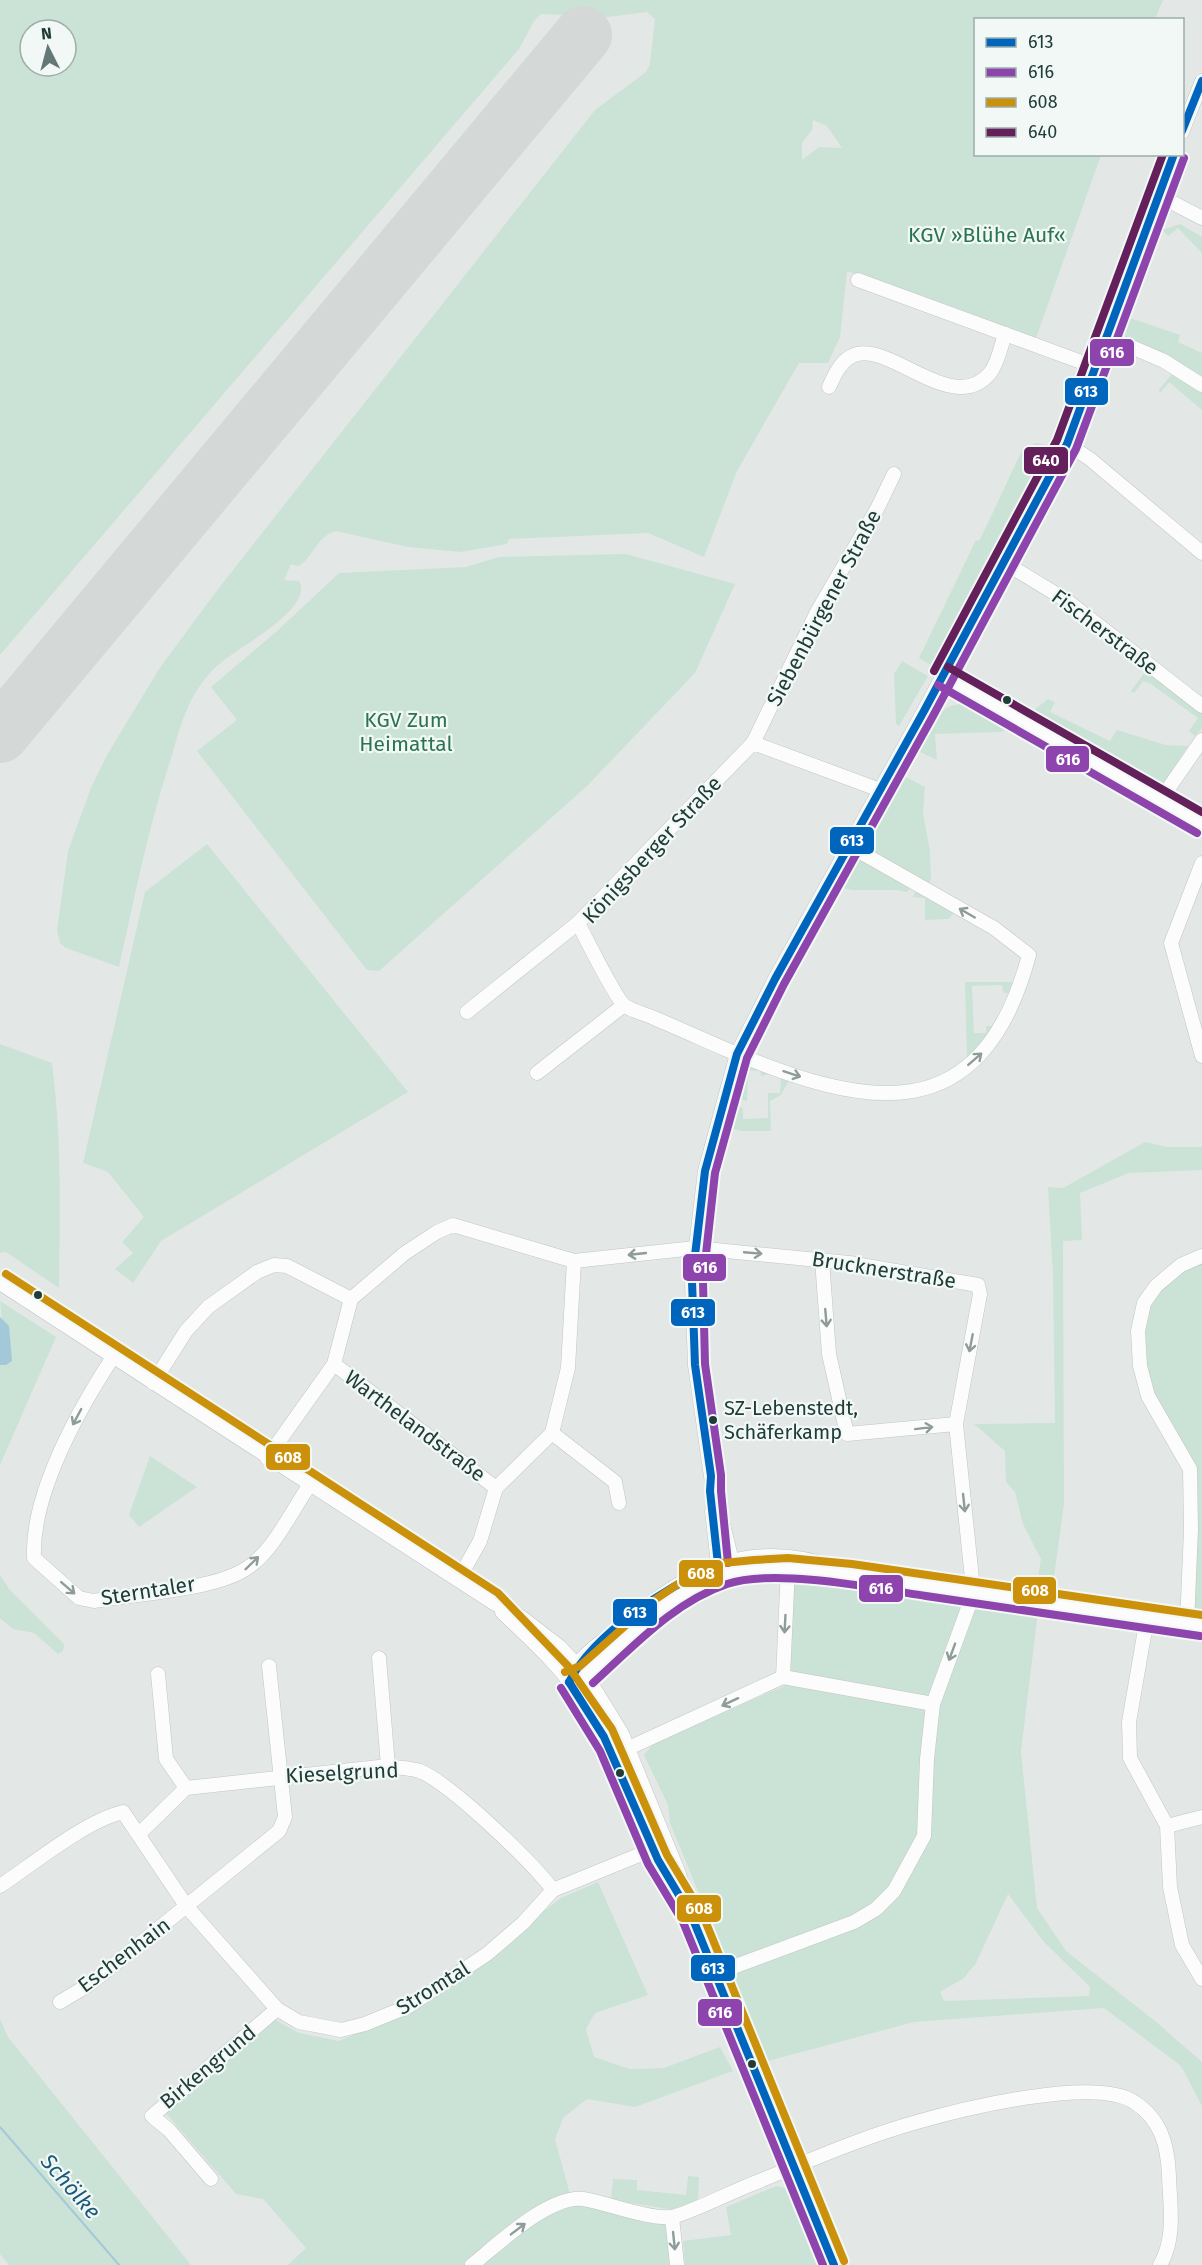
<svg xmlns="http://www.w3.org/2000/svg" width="1202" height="2265" viewBox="0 0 1202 2265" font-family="'Fira Sans',sans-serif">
<rect width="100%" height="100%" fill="#e3e8e7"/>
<g fill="#cbe2d6" fill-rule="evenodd">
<path d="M0,0h1163l-8,19 -179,1v134l125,1 -65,183 -189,-67 -7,66 -12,26h-29l-62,108 -33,86 -56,-24 -139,6 -2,5 -47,8 -52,-5 -72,-16c-20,5 -22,27 -38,35l-7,-2 -7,16 15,1c16,26 -59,66 -76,80 -8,6 -16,14 -22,23 -15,21 -22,46 -29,71 -23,69 -37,140 -53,212l-53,-19 -6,-5 -3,-13 11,-79 23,-63 16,-33 52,-86 59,-80 377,-479 51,-38 4,-8 5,-45 -8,-7 -39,5 -67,-3 -7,7 -15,28 -519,606zM30,30h36v36h-36zM813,120l14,6 15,22 -23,-1 -17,13v-17l10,-13z"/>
<path d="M1180,224l22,13v16l-24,-25 -10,8 -6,-6z"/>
<path d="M1127,317l53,18 -2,7 24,11v23l-79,-40z"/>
<path d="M1172,374l30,19v17l-33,-28 -8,10 -3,-1z"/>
<path d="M1037,443l16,3 -117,222 -17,-10 57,-118 3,1c16,-31 29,-63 45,-94z"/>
<path d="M626,554l109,30 -40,89 -108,113 -208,185 -12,-1 -170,-219 40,-31 -26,-33 65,-55 63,-59 127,-6 33,-10z"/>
<path d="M902,661l26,15 -29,50 -3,-2 -2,-50z"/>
<path d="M1147,669l55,41v18l-7,8 -6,-5 9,-13 -47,-34 -8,-3 -9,12 -3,-2z"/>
<path d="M1048,699l7,3 -5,10 60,29 7,-11 49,15 22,1 -24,37 -4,1 -127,-73z"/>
<path d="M961,704l47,25 -8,3 -65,2 2,26 -19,-9c11,-20 18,-46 43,-47z"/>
<path d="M904,776l21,11 -2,26 7,38 1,28 -2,4 -65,-35z"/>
<path d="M207,844l201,248 -247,149 -28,42 -18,-14 18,-16 -11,-11 22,-25 -36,-45 -25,-9 62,-271z"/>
<path d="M856,859h3l52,28 -4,5 -11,-2h-44l-11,-2z"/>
<path d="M916,890l38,22 -5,7 -24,1v-22l-12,-1z"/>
<path d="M965,982h48l-4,12 -6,-2 -1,-7 -30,1 2,47h12v-7h9l-28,32z"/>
<path d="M0,1044l52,19c10,78 8,147 7,225l-53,-36 -6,1z"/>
<path d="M747,1064l26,9 -12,3 -1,-6 -12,1 -1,30 -11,-3z"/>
<path d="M781,1076l9,3 -9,16 -11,6 1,30h-29l-15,-4 7,-21 9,2v11l25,-1v-25h12z"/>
<path d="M1145,1142l22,5h35v23l-73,3 -49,20 2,47 -19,1 1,263 -12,87 -16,-2 5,-30 -18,-35 -8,-32 -9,-10 -1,-31 -31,-27 81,-1 -2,-147 -5,-89 15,1z"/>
<path d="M1202,1257v353l-14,-1 2,-140 -50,-103 4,-63z"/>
<path d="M0,1301l56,36 -56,128v-100h6z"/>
<path d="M150,1456l47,31 -58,40 -10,-12z"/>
<path d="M788,1568l251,35 -18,149 16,156 29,43 89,70 47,41v44l-21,-40 -77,-58 -190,14 -146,39 -98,-238 -2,-18 -24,-50 9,-11 131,-58zM1008,1894l36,48 46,45 -1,9 -145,5 -4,-9 24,-14 12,-15z"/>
<path d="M0,1575l10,15 54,54 -1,7 -5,3 -24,-21 -21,-4 -13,-11z"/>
<path d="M598,1882l50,113 -53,18 -9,16 8,28 36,12 34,-1 56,-21 13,24 -98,36 -48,-8 -24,19 -8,21 18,66 15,-1 79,16 4,45h-383l18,-17 -43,-49 -27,-5 -72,-83 108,-93 27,15 40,8 80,-35 142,-108z"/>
<path d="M0,2019l8,18 183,228h-182l-9,-11z"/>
<path d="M688,2176l11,1 -1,23 -23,10 -64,-10 2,-21 24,1v10l49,5z"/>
<path d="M776,2186l9,2 32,77h-132l-2,-24 48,-6 -5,-28z"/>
</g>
<path fill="#a3c8d8" d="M0,1317l9,9 3,35 -6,4h-6z"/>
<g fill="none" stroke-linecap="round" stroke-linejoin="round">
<path stroke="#a3c8d8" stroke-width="2" d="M0,2127l119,138"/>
<path stroke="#d4d9d8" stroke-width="58" d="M0,734l583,-699"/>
<defs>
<g id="minor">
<path d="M1182,132l20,-51"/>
<path d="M1158,195l44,23"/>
<path d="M858,280l237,87"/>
<path d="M1106,336l58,25 38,24"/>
<path d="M829,387c5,-11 10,-23 21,-30 35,-22 102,62 140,16 8,-10 11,-27 15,-39"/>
<path d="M1067,444l23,15 112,94"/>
<path d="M1005,563l61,37 136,106"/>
<path d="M943,676l259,148"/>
<path d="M753,743l64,-131 60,-103 17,-35"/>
<path d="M1161,799l41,-59"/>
<path d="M848,845l146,83 35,27c-48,179 -165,153 -304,94 -23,-10 -47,-21 -71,-31 -9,-4 -21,-7 -29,-12 -8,-6 -40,-69 -47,-83l175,-180 127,47"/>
<path d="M1202,863l-31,80 31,113"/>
<path d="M467,1012l111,-89"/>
<path d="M537,1073l87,-68"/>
<path d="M822,1260l7,94 18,80 109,-10"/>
<path d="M0,1283l492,319 29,15 39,30 26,28 36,59 57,140 13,43 54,138 88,210"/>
<path d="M113,1357c-34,52 -82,137 -79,201l45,40 15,3c40,-7 117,-11 150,-31 29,-17 46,-57 65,-84"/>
<path d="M334,1364l162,124"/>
<path d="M153,1383l33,-52 22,-24 49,-35 17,-7 13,1 64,33"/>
<path d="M552,1433l63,49 4,21"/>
<path d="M267,1458l67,-94 17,-65 54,-46 32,-21 16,-7 121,36 121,-13 154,15 129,22 2,9 -24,130 16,155 -1,21 -38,104 -6,55 -3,77 -30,55 -18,18 -22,13 -140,52"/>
<path d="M712,1511l6,53 6,6"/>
<path d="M732,1561l-21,-85 -16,-111 -3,-84 13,-110 32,-117 38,-75 149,-268 143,-267 107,-290"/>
<path d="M458,1580l22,-39 16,-53 56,-55 16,-65 6,-107"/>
<path d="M502,1612c29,28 62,57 83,92 37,61 60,128 90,192l14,17"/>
<path d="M1147,1618l-18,104 1,36 37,68 3,61 12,58 20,34"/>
<path d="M1187,1624l4,-95 -1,-60 -42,-73 -8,-30 -2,-35 6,-28 12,-17 25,-21 21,-9"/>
<path d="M379,1658l9,108"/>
<path d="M572,1671c12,-18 33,-32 51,-46 67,-56 125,-88 214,-57"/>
<path d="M158,1674l8,85 20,29"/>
<path d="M783,1677l5,-109"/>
<path d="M569,1682l17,-7 74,-66 23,-16 43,-20 29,-3 33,-2 62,6 352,52"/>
<path d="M620,1752l163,-75 150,27"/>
<path d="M1167,1826l35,-9"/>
<path d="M139,1834l47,-46 202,-22c10,2 23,2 32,5 32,14 111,90 133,119"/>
<path d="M0,1886c33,-22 85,-65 123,-74l64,95 90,102 22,13 42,8 24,-6 44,-18 78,-52 36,-31 30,-33 113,-46"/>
<path d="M60,2002l30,-18 189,-153 6,-14 -16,-151"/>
<path d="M211,2179l-42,-49 -17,-14 125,-107"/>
<path d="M672,2217l5,48"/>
<path d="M472,2265c25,-20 77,-70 111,-66 25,4 63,20 88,18 12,-1 61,-25 76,-31 55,-22 112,-48 170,-64 45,-13 178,-46 217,-20 27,17 34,44 35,74 1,30 7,62 -9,89"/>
</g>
</defs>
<use href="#minor" stroke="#c0c5c4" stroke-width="15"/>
<use href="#minor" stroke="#fbfcfb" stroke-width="14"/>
<defs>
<g id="bus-1">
<path d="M1182,131l20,-50"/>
<path d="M718,1564l-8,-73 1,-15 -16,-111 -3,-84 13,-110 32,-117 38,-75 149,-268 143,-267 107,-290"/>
<path d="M569,1682l35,55 54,123 34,57 142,348"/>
<path d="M569,1682c26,-50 98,-95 149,-118"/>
</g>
<g id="bus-2">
<path d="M938,685l259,148"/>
<path d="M728,1563l-7,-72v-16l-16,-111 -2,-83 12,-108 32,-115 37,-74 149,-268 143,-267 108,-291"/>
<path d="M593,1683c41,-37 81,-81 134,-99 48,-16 148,4 199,12 92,13 183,27 274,40"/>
<path d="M561,1688l39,63 48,113 35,58 140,343"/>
</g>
<g id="bus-3">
<path d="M6,1274l492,319 70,73 44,63 55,126 35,58 142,348"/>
<path d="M565,1672l15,-6 73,-65 25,-17 45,-21 31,-3 34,-2 64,6 350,51"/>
</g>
<g id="bus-4">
<path d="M948,667l254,145"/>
<path d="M934,671l123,-231 106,-286"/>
</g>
</defs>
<use href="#bus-1" stroke="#f1f8f5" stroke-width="12"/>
<use href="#bus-2" stroke="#f1f8f5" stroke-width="12"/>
<use href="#bus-3" stroke="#f1f8f5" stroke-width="12"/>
<use href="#bus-4" stroke="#f1f8f5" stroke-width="12"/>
<use href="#bus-1" stroke="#0065bd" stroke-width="8"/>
<use href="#bus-2" stroke="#8e44ad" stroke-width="8"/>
<use href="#bus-3" stroke="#cc910b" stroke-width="8"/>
<use href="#bus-4" stroke="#64205b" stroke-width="8"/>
</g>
<defs><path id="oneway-shaft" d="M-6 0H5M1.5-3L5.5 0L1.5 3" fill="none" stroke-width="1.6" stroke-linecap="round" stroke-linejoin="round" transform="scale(1.5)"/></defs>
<g stroke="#8e9c9a">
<use href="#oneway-shaft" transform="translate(967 913) rotate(-150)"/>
<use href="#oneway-shaft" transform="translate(975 1059) rotate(-41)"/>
<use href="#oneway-shaft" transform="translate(792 1074) rotate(18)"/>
<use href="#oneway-shaft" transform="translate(753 1253) rotate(5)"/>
<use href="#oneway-shaft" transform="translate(637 1254) rotate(174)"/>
<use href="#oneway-shaft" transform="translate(826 1318) rotate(85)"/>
<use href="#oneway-shaft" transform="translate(971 1343) rotate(101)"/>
<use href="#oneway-shaft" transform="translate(77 1417) rotate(118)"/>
<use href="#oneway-shaft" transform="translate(924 1428) rotate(-7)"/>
<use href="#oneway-shaft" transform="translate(964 1503) rotate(84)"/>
<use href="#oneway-shaft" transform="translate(252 1563) rotate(-44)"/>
<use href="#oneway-shaft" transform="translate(68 1588) rotate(41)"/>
<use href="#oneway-shaft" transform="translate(785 1624) rotate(93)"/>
<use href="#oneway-shaft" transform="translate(952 1652) rotate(110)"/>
<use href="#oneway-shaft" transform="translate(730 1702) rotate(155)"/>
<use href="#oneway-shaft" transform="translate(518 2229) rotate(-37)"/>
<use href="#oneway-shaft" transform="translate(674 2241) rotate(84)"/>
</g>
<g fill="#203c39" stroke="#f1f8f5" stroke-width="2">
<circle cx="1007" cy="700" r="5"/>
<circle cx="38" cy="1295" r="5"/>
<circle cx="713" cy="1420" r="5"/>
<circle cx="620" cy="1773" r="5"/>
<circle cx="752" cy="2064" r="5"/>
</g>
<g text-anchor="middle" stroke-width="4.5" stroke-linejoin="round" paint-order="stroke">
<g font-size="20" fill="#203c39" stroke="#f1f8f5" text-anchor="start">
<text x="724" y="1415">SZ-Lebenstedt,<tspan x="724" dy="24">Schäferkamp</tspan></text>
</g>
<g font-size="21" fill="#2a7452" stroke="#f1f8f5">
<text x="987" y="242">KGV »Blühe Auf«</text>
<text x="406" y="727">KGV Zum<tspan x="406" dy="24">Heimattal</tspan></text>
</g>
<g font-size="21" fill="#203c39" stroke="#f1f8f5">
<text transform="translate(824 608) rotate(-62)" y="7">Siebenbürgener Straße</text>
<text transform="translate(1105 632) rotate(37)" y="7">Fischerstraße</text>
<text transform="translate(652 850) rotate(-47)" y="7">Königsberger Straße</text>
<text transform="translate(884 1270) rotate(9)" y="7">Brucknerstraße</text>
<text transform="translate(415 1426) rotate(37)" y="7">Warthelandstraße</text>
<text transform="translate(148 1591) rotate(-9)" y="7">Sterntaler</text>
<text transform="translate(342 1773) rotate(-3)" y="7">Kieselgrund</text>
<text transform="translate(124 1955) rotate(-37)" y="7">Eschenhain</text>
<text transform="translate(433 1988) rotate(-32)" y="7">Stromtal</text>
<text transform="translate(208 2067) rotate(-40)" y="7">Birkengrund</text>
</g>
<g font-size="22" font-style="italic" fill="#1a5a79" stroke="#f1f8f5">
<text transform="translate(71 2186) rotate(49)" y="8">Schölke</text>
</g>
</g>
<g stroke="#f1f8f5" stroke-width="2">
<rect x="1089" y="338" width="46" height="29" rx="6" fill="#8e44ad"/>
<rect x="1064" y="377" width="45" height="29" rx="6" fill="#0065bd"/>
<rect x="1023" y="446" width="46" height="29" rx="6" fill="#64205b"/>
<rect x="1045" y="745" width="45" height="28" rx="6" fill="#8e44ad"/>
<rect x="829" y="826" width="46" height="29" rx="6" fill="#0065bd"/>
<rect x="682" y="1253" width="45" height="29" rx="6" fill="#8e44ad"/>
<rect x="670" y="1298" width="46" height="29" rx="6" fill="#0065bd"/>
<rect x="265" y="1443" width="46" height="28" rx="6" fill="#cc910b"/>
<rect x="678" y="1559" width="46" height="29" rx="6" fill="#cc910b"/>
<rect x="858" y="1574" width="46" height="29" rx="6" fill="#8e44ad"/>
<rect x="1012" y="1576" width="45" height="29" rx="6" fill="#cc910b"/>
<rect x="612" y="1598" width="46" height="29" rx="6" fill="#0065bd"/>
<rect x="676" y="1894" width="46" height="29" rx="6" fill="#cc910b"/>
<rect x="690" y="1954" width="46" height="28" rx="6" fill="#0065bd"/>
<rect x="697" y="1998" width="46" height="29" rx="6" fill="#8e44ad"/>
</g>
<g font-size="16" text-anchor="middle" font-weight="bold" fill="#fff">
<text x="1112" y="358">616</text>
<text x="1086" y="397">613</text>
<text x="1046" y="466">640</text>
<text x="1068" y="765">616</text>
<text x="852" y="846">613</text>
<text x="705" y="1273">616</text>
<text x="693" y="1318">613</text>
<text x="288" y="1463">608</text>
<text x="701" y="1579">608</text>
<text x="881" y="1594">616</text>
<text x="1035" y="1596">608</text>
<text x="635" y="1618">613</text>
<text x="699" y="1914">608</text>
<text x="713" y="1974">613</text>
<text x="720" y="2018">616</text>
</g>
<rect x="974" y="18" width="210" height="138" fill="#f1f8f5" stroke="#9dadaa" stroke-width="1.5"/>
<rect x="986" y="38" width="30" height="9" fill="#0065bd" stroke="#9dadaa" stroke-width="1.5"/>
<text x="1028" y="48" font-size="18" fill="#203c39">613</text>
<rect x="986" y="68" width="30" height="9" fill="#8e44ad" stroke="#9dadaa" stroke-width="1.5"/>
<text x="1028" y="78" font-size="18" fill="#203c39">616</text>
<rect x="986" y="98" width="30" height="9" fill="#cc910b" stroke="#9dadaa" stroke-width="1.5"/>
<text x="1028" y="108" font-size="18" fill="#203c39">608</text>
<rect x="986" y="128" width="30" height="9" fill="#64205b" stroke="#9dadaa" stroke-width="1.5"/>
<text x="1028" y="138" font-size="18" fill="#203c39">640</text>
<g transform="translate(48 48) rotate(354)"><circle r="28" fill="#f1f8f5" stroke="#9dadaa" stroke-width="1.5"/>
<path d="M0-4.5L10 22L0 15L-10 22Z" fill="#647876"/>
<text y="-9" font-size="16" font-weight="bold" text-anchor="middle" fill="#203c39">N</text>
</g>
</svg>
